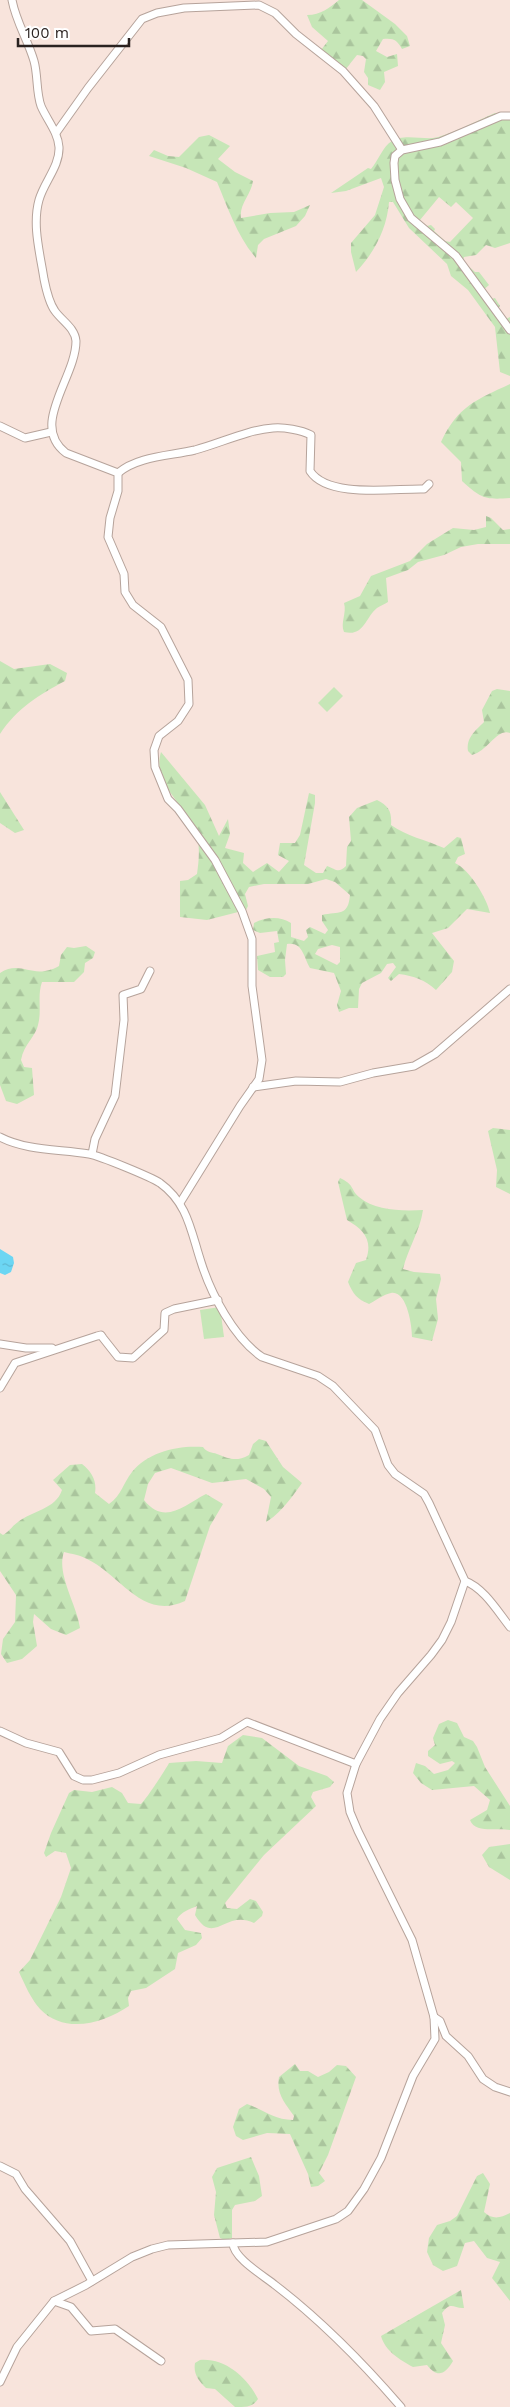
<svg xmlns="http://www.w3.org/2000/svg" width="510" height="2407" viewBox="0 0 510 2407" font-family="'Work Sans',sans-serif">
<defs>
<pattern id="forest-firs" width="22" height="20" patternUnits="userSpaceOnUse" patternTransform="scale(1.25)"><rect width="22" height="20" fill="#c6e6b7"/><path d="M5 1l3.5 6h-7zM16 11l3.5 6h-7z" fill="#aac59d"/></pattern>
<pattern id="water-ripples" width="26" height="14" patternUnits="userSpaceOnUse" patternTransform="scale(1.25)"><rect width="26" height="14" fill="#6cd6f3"/><path d="M2 4q2-2 4 0t4 0M15 11q2-2 4 0t4 0" fill="none" stroke="#5eb7d0"/></pattern>
</defs>
<rect width="100%" height="100%" fill="#f8e4dc"/>
<g fill="url(#forest-firs)" fill-rule="evenodd">
<path d="M339,0h23l33,24 12,12 3,10 -8,3c-5,-9 -8,-11 -19,-10l-7,12 11,6 10,-3 1,12 -14,6 1,10 -5,8 -12,-5v-7l-4,-6 2,-13 -3,-3 -6,-1 -12,15 -24,-20 7,-9 -16,-14 -5,-12c14,0 22,-7 32,-15z"/>
<path d="M495,113h15v130l-15,5 -9,-3 -10,10 -12,2 -1,4 12,11h4l10,13 -8,7 10,7 4,-1 5,8 -2,2 8,11 4,-2v59l-10,-4 -5,-45 -27,-37 -17,-14 -4,-12 -38,-36 -16,-26h-4c-2,27 -15,51 -33,70l-5,-20v-9l24,-28 9,-28 -3,-9 -35,13 -15,2 37,-25 3,1c7,-8 12,-23 21,-28 10,-7 29,-2 41,-3 12,-1 48,-19 62,-25zM439,197l12,10 5,-5 17,16 -23,24 -5,-1 -11,-10 1,-2 -4,-4 -4,1 -7,-6z"/>
<path d="M209,135l21,11 -12,13 17,13 18,9c-2,14 -14,23 -12,37l29,-5 24,-1 16,-7 -5,11 -9,10 -32,13 -6,6 -2,13c-19,-22 -28,-50 -39,-76l-31,-14 -37,-12 5,-6 14,6 11,1 20,-20z"/>
<path d="M510,384v114c-26,2 -29,0 -48,-17l-1,-19 -20,-20c17,-36 35,-42 69,-58z"/>
<path d="M486,516l5,2 12,12 7,-1v15h-32l-17,3 -17,8 -26,7 -10,8 -22,8 2,24c-3,2 -8,4 -11,6 -12,10 -13,29 -33,24 -4,-9 3,-19 0,-29l16,-7 11,-20 39,-15 17,-17 26,-16 21,2 12,-3z"/>
<path d="M0,661l14,8 36,-5 17,9 -2,8c-26,14 -48,27 -65,53z"/>
<path d="M497,689l13,2v42c-13,-5 -22,18 -38,22l-4,-4c-2,-13 7,-20 16,-29l-2,-12 10,-19z"/>
<path d="M161,752l44,53 14,31 9,-17 2,15 -5,14 19,5 -1,10 10,9 14,-9 12,9 10,-11 -11,-6 2,-12h15l5,-8 9,-42 6,2v8l-11,62 12,8h7l4,-7c9,3 11,8 19,0l1,-19 4,-6 -2,-24 8,-9 20,-8c12,6 15,12 14,25 15,11 35,15 53,23l13,-11 4,1 4,16 -7,3 -3,6c14,6 32,35 35,50l-23,-4 -19,19 -16,5 22,28 -2,11 -16,18c-11,-10 -22,-14 -37,-16l-8,7 -3,-3 8,-11 -3,-4 -6,1 -6,9 -19,10 -3,6 -1,19h-9l-10,4 -2,-7 4,-14 -7,-18 -24,-5c-7,-12 -7,-26 -23,-24l-2,16 1,14 -3,3h-13l-12,-7 -1,-14 18,-4 -1,-9 5,-1 -2,-11 -17,2 -7,-3 1,-7c12,-6 26,-7 37,0v14l13,4 4,-4 -2,-7 4,-3 15,7 3,-4 -6,-9v-6c17,-4 26,2 28,-20l-15,-13 -9,-3 -18,5h-44l-15,3 -4,7 3,12 -2,4 -39,10 -27,-3v-36l8,-1 9,-6c2,-14 4,-32 -3,-46 -11,-25 -42,-46 -33,-76zM332,945l8,2v15l-3,3 -22,-11 3,-5z"/>
<path d="M0,792l24,38 -9,3 -15,-10z"/>
<path d="M86,946l9,6 -2,6 -8,5 -1,9 -10,10h-32c-5,14 0,29 -4,43 -2,11 -14,19 -17,35l3,7 8,1 2,27 -17,9 -11,-3 -6,-16v-112c22,-14 32,8 59,-7l2,-11 6,-8 7,1z"/>
<path d="M493,1128l17,2v64l-14,-7 1,-17 -9,-39z"/>
<path d="M340,1178c15,7 10,11 19,19 16,14 43,14 64,13 -3,21 -15,38 -20,59l11,3 26,2 1,5 -5,20 2,20 -6,22 -20,-4c0,-11 -5,-47 -21,-44 -7,1 -16,8 -22,11 -12,-5 -16,-10 -21,-22l8,-19 10,-3c7,-20 -2,-30 -19,-40l-9,-38z"/>
<path d="M259,1439l7,2 17,26 19,16c-9,13 -23,32 -36,39l5,-25 -7,-8 -18,-10 -34,4 -41,-15 -16,5 -7,11 -4,16c21,26 40,5 62,-6l17,10 -13,22 -25,75c-43,20 -64,-26 -98,-42 -7,-4 -15,-5 -23,-7 -8,22 13,53 16,76l-14,7 -15,-6 -17,-15 -1,8 4,24 -15,13 -15,4 -6,-9 2,-15 12,-17 1,-27 -16,-24v-38l3,2c7,-4 9,-9 15,-13 14,-11 38,-13 44,-32l-9,-10 17,-15 12,-1c10,8 15,17 13,29l14,11c13,-9 14,-21 23,-32 16,-20 46,-27 71,-25 4,6 9,5 14,7 13,5 19,8 32,1l4,-11z"/>
<path d="M448,1720l9,3 7,14 9,4 4,6 8,20 25,39v24c-13,-3 -35,4 -40,-10l17,-10 3,-10 -16,-14 -42,4 -11,-7 -8,-10 3,-10 9,3 9,8 14,-4 7,-7 -3,-2 -12,3 -12,-8v-5l7,-6 -2,-7 6,-14z"/>
<path d="M243,1735l19,3 37,28 28,10 7,6 -4,5 -17,5 -2,5 5,9 -52,49 -39,48 2,5 10,1 13,-10 6,2 7,11 -1,4 -8,7c-29,-14 -40,24 -59,-8l2,-9c-7,3 -16,6 -20,13l8,11 16,3 1,5 -6,7 -18,8 -3,16 -29,19 -15,3 -3,7 1,8c-25,17 -64,29 -89,3 -9,-10 -15,-24 -21,-37l11,-12 31,-63 10,-29 -5,-15 -11,-2 -9,6 -2,-4 7,-20 18,-40 5,-3 18,2 20,-5 10,6 6,10 13,1c4,-3 25,-35 28,-41l27,-2 26,2 6,-17z"/>
<path d="M510,1844v36l-21,-13 -7,-12 7,-8z"/>
<path d="M295,2064l5,7h8l10,6 11,-5 8,-7 9,1 10,11 -28,78 -9,18 6,8 -7,5 -7,1 -3,-13 -18,-40 -23,-1 -24,7 -7,-4 -3,-9 6,-18 8,-5c17,6 27,16 46,16l1,-4c-9,-13 -18,-22 -15,-39z"/>
<path d="M251,2157l8,19 3,20 -7,5 -20,4 -3,5v28l-7,2 -5,-2 -6,-23 2,-23 -4,-15 5,-9z"/>
<path d="M483,2173l7,11 -6,28c9,8 16,6 26,1v88l-18,-23 8,-16 -13,-4 -13,-17 -9,2 -8,23 -14,5 -10,-6 -6,-13 2,-14 8,-13 13,-4 7,-5 20,-40z"/>
<path d="M461,2290l3,18c-10,1 -13,-8 -22,5l3,12 -4,18 12,18c-8,14 -16,17 -26,4l-14,2c-13,-7 -28,-16 -32,-31z"/>
<path d="M200,2360c25,-2 47,17 58,39 -5,8 -12,8 -23,8l-20,-18 -9,-1c-7,-7 -13,-14 -11,-25z"/>
</g>
<g fill="#c6e6b7">
<path d="M334,687l9,9 -16,16 -9,-9z"/>
<path d="M220,1307l4,30 -20,2 -4,-29z"/>
</g>
<path fill="url(#water-ripples)" d="M0,1249l13,8 1,6 -3,9 -6,3 -5,-2z"/>
<g fill="none" stroke-linecap="round" stroke-linejoin="round">
<defs>
<g id="minor">
<path d="M12,0c4,22 16,40 22,61 4,14 2,31 7,45 6,14 17,26 18,41 1,19 -15,35 -20,53 -7,25 1,53 5,79 2,10 5,24 11,32 7,10 20,17 21,30 0,37 -47,84 -10,112l52,20v18l-8,27 -2,19 16,37 1,18 8,13 28,22 27,53 1,24 -11,17 -19,15 -5,14 1,17 13,32 10,10 37,51 27,51 10,28v47l10,74 -3,19 -19,27 -60,97"/>
<path d="M510,116h-9l-61,26 -38,8 -7,6 -1,7 1,17 5,19 11,19 45,38 54,74"/>
<path d="M56,133l32,-45 54,-69 15,-6 27,-5 75,-3 16,8 21,21 47,37 31,35 28,44"/>
<path d="M0,426l25,12 26,-6"/>
<path d="M118,473c20,-17 52,-17 77,-23 26,-7 52,-20 78,-22 11,-1 28,2 38,7l-1,36c18,28 85,17 114,18l5,-5"/>
<path d="M253,1087l43,-6 44,1 33,-9 41,-7 21,-12 75,-65"/>
<path d="M0,1137c27,14 60,12 89,17 11,2 62,23 71,29 28,20 31,49 41,79 10,32 33,76 61,95l56,19 15,10 42,44 13,35 7,9 29,20 5,9 36,78c19,7 33,31 45,46"/>
<path d="M92,1154l3,-15 20,-43 9,-76 -1,-25 18,-6 9,-18"/>
<path d="M0,1344l26,4h26"/>
<path d="M0,1388l15,-25 82,-27 4,-1 2,3 15,19 15,1 31,-28 1,-17 9,-4 44,-9"/>
<path d="M0,1731l26,12 33,9 15,24 9,4h9l27,-7 40,-18 62,-17 26,-16 109,42"/>
<path d="M434,2017l6,4 6,15 22,20 15,23 12,8 15,5"/>
<path d="M0,2166l16,8 9,15 45,52 22,40"/>
<path d="M233,2243c0,15 31,33 42,42 47,36 88,78 126,122"/>
<path d="M54,2301l17,6 20,24 24,-2 46,32"/>
<path d="M0,2382l17,-35 37,-46 32,-16 46,-28 20,-8 16,-4 99,-3 69,-23 12,-8 16,-22 17,-31 32,-82 22,-37 -1,-22 -22,-77 -54,-109 -8,-19 -3,-19 9,-29 24,-45 18,-26 33,-38 11,-15 9,-18 14,-41"/>
</g>
</defs>
<use href="#minor" stroke="#b6a39b" stroke-width="9"/>
<use href="#minor" stroke="#fff" stroke-width="7"/>
</g>
<path d="M18 38v8h111v-8" fill="none" stroke="#2a2220" stroke-width="2.5"/>
<text x="25" y="38" font-size="15" fill="#2a2220" stroke="#ffffff" stroke-width="4" paint-order="stroke">100 m</text>
</svg>
